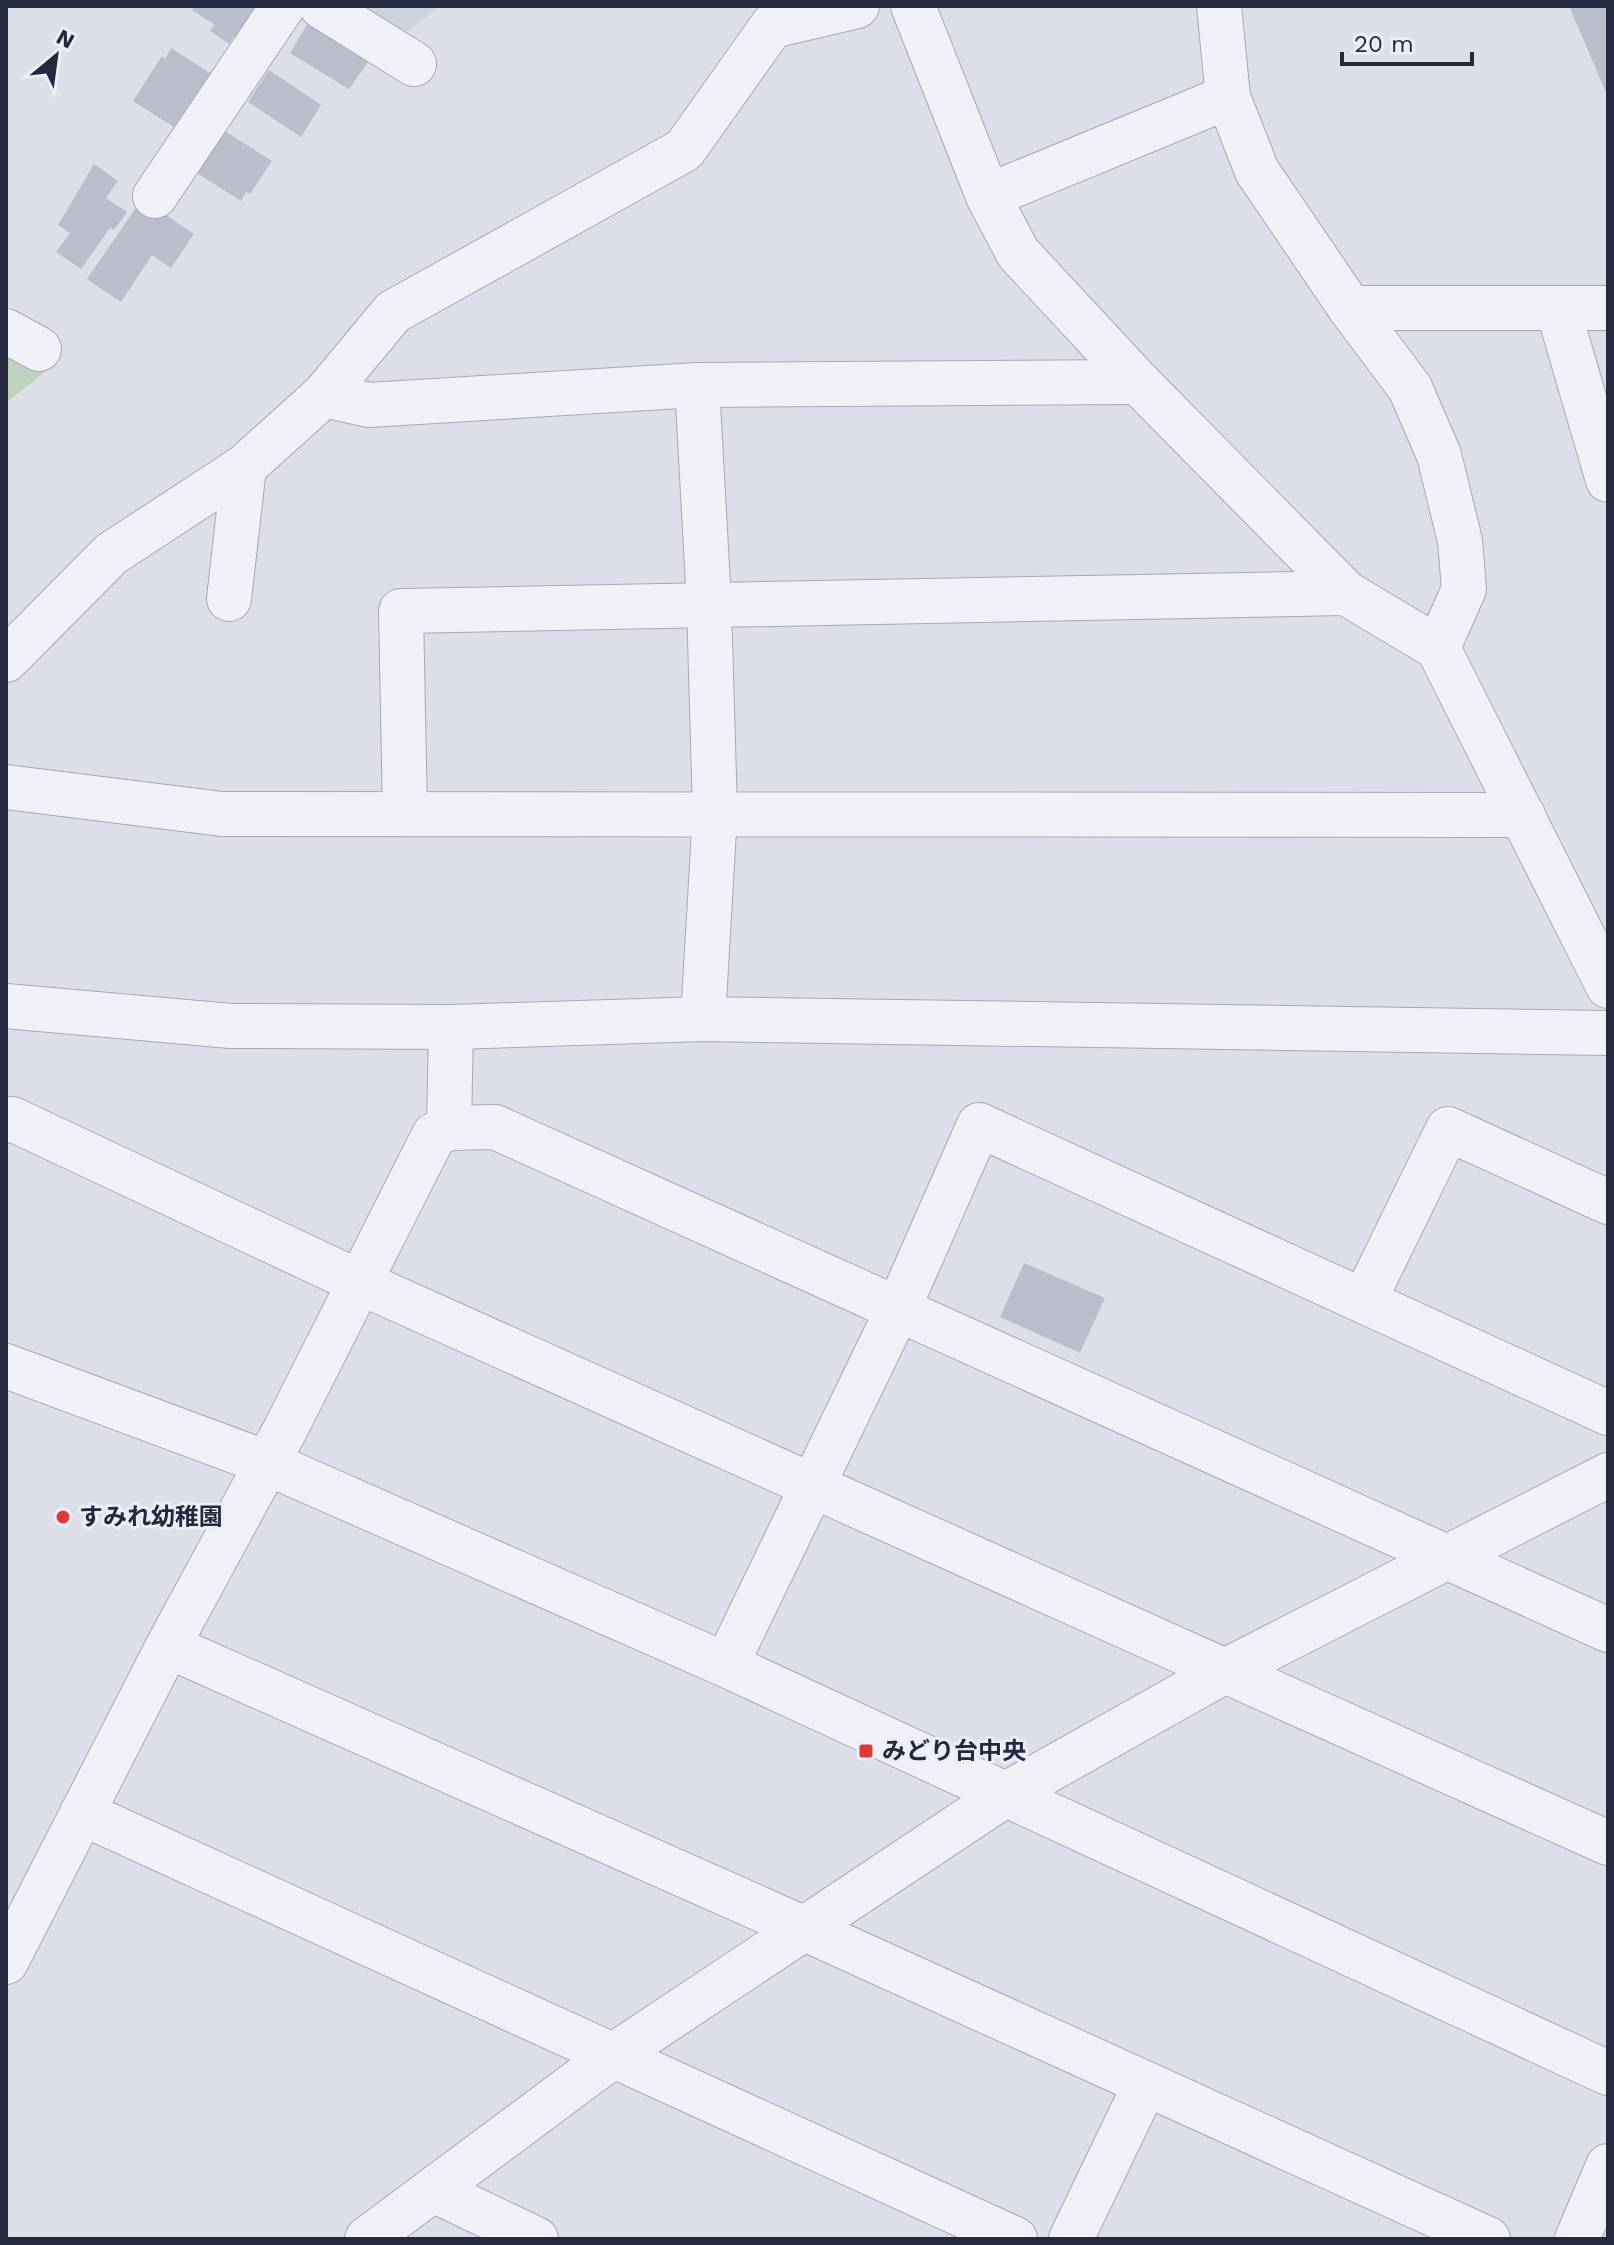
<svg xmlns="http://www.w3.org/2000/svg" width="1614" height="2245" viewBox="0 0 1614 2245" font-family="'Work Sans','Noto Sans JP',sans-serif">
<rect width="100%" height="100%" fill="#dddfe8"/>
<path fill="#ced1de" d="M335,6h103l-42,35z"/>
<path fill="#bed3bd" d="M6,348l41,22 -41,33z"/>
<g fill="#b9bdcc">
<path d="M194,6h66l-21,34 -6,-3 -4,7 -19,-13 5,-6 -23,-15z"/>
<path d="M1569,6h39v91z"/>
<path d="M313,15l59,41 -23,33 -59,-36z"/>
<path d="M171,48l39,25 -6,10 5,3 -29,45 -47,-30 29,-45 3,3z"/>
<path d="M269,70l52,35 -20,32 -53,-35z"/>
<path d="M220,128l52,33 -22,33 -4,-2 -5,9 -49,-31z"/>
<path d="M94,164l24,17 -12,17 21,14 -13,18 -4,-2 -29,41 -25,-17 14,-19 -12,-8z"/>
<path d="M142,199l52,35 -23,34 -19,-13 -31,47 -34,-23z"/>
<path d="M1024,1263l81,35 -25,55 -80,-36z"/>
</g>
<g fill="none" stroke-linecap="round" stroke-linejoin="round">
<defs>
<g id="minor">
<path d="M321,6l93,58"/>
<path d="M913,6l75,190 30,57 120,129 208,211 92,55 170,338"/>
<path d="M1219,6l9,91 29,74 93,137 60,80 29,67 21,86 4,48 -26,59"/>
<path d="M155,196l128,-190"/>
<path d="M988,196l240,-99"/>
<path d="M1350,308h258"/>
<path d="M1558,309l50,171"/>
<path d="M6,331l33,18"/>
<path d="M697,385l12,218 6,210 -12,206"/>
<path d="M324,395l45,10 328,-20 441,-3"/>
<path d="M229,599l15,-132"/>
<path d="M6,660l105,-106 133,-87 80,-72 69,-83 291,-162 88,-124 85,-20"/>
<path d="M6,787l216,27 1301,1"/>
<path d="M405,814l-4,-203 945,-18"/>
<path d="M6,1006l225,20 220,1 252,-8 905,14"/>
<path d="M6,1121l6,-2 347,163 1249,561"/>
<path d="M449,1128l2,-101"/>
<path d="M1364,1301l84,-172 160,73"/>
<path d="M6,1366l261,97 459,202 882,408"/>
<path d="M168,1646l635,282 685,311"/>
<path d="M726,1665l172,-356 81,-184 629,288"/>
<path d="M82,1813l933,426"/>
<path d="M6,1962l162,-316 117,-216 149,-295 15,-7 46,-1 1113,503"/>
<path d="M435,2191l101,48"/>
<path d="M367,2239l247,-184 394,-262 217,-122 383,-196"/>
<path d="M1071,2239l74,-154"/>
<path d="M1577,2239l31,-73"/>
</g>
</defs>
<use href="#minor" stroke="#a6a8b6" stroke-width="46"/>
<use href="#minor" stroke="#f0f1f6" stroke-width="44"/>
</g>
<g fill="#db3b34" stroke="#eceef6" stroke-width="3">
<circle cx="63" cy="1517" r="8"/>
<rect x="858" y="1743" width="16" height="16" rx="4"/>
</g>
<g text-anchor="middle" stroke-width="6" stroke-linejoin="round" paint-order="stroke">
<g font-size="24" font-weight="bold" fill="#252940" stroke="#eceef6" text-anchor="start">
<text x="79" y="1525">すみれ幼稚園</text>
<text x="882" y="1759">みどり台中央</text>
</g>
</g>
<rect width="1614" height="2245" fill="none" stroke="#252940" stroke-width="16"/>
<g transform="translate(56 56) rotate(29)" stroke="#eceef6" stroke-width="6" paint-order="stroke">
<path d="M0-6L14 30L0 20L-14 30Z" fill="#252940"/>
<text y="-12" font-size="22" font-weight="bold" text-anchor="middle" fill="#252940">N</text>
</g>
<path d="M1342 52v12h130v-12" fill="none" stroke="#252940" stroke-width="4"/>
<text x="1354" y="52" font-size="24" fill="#252940" stroke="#eceef6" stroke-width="6" paint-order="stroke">20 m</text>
</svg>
